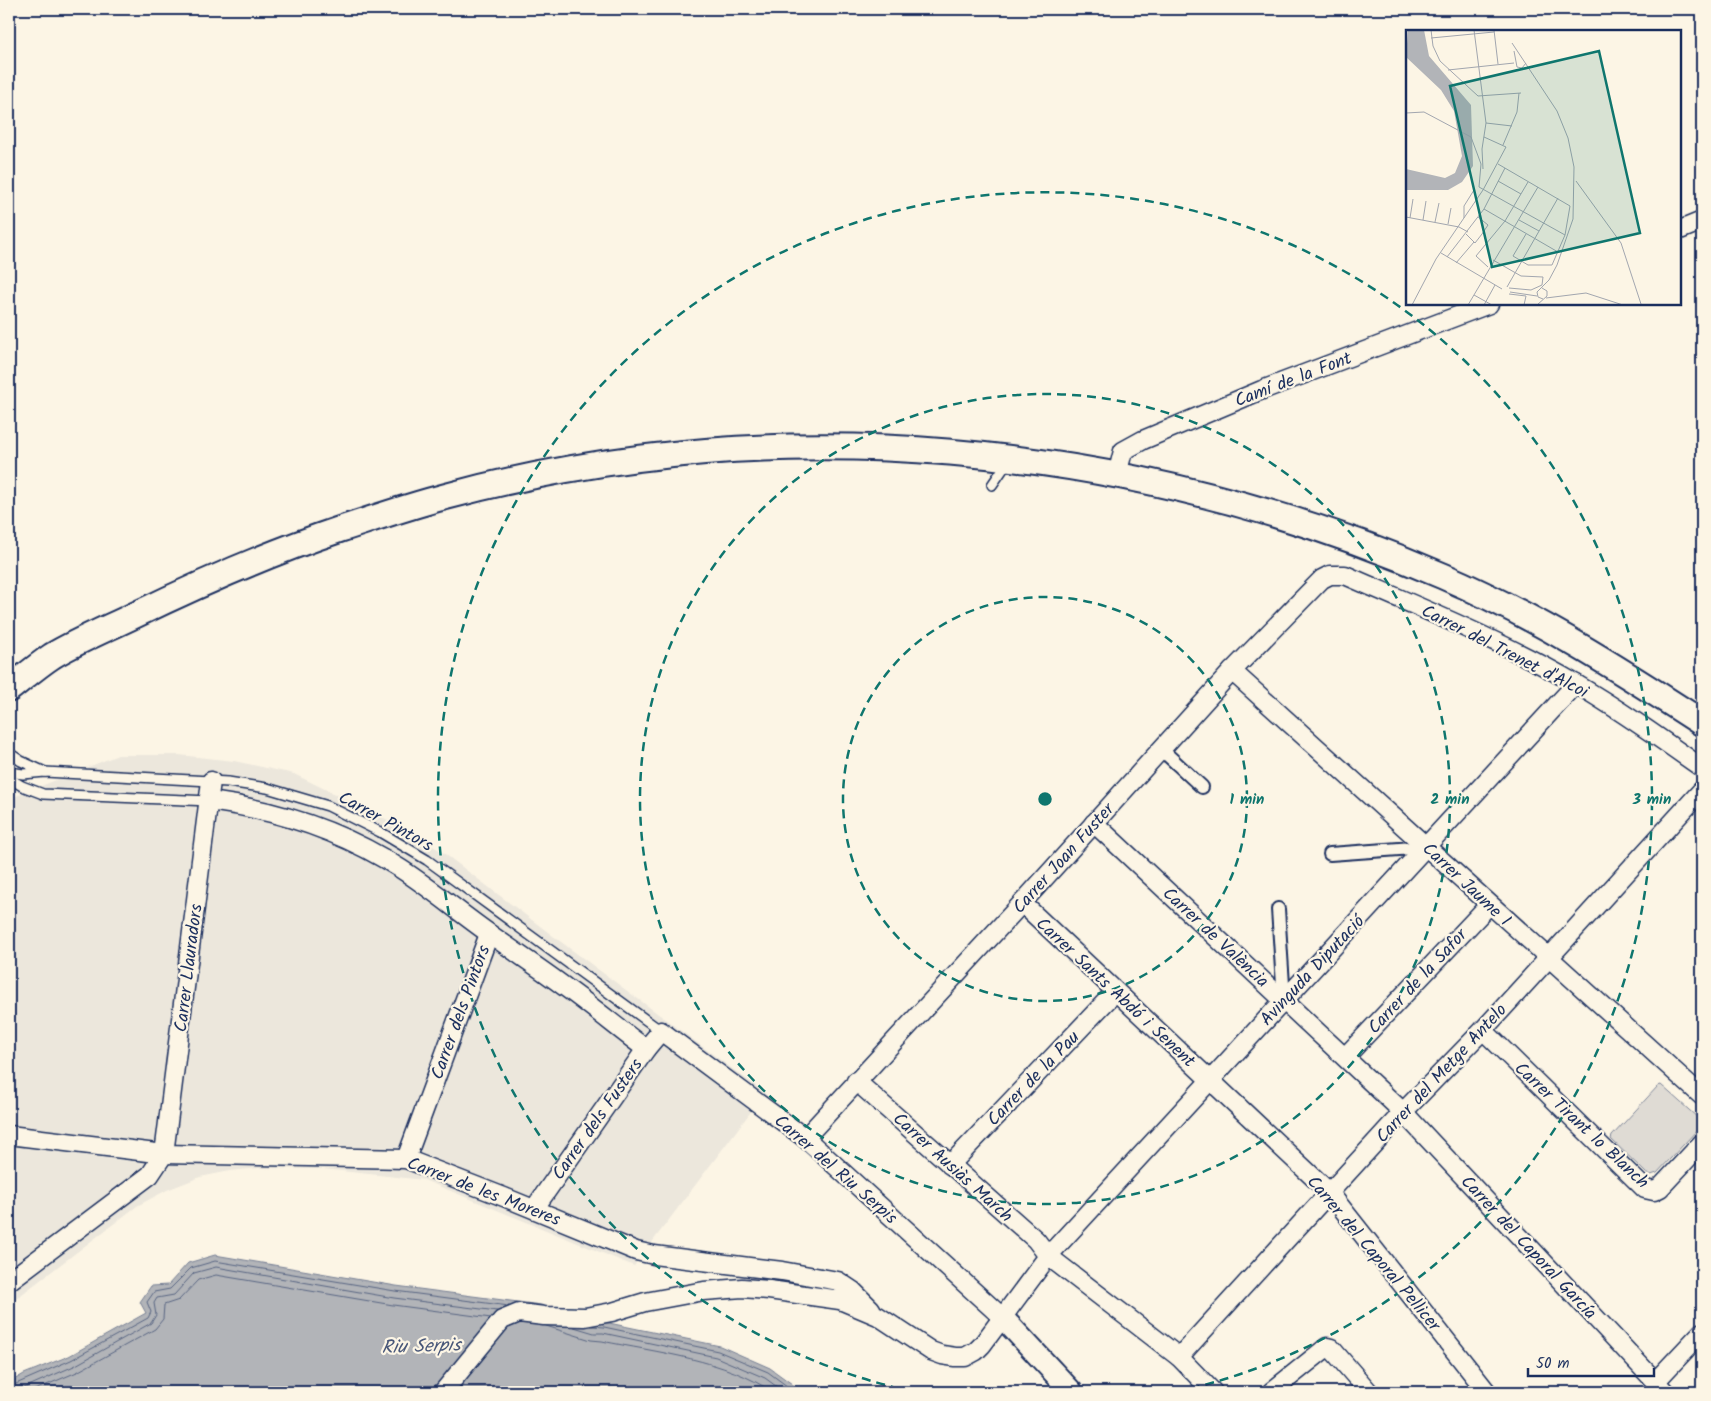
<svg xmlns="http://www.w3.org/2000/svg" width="1711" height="1401" viewBox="0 0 1711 1401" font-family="Kalam,sans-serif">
<rect width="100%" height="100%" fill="#fcf5e5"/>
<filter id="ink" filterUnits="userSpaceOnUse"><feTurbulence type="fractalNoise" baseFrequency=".02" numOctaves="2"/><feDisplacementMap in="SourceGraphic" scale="10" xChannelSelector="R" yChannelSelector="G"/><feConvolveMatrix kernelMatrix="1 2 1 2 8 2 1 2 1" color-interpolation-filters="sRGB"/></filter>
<g filter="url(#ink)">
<path fill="#ece7dc" d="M118,755h61l55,6 60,13 100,49 47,28 112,85 212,157 -131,173 -210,-86 -101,-11 -64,-1 -29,3 -30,6 -33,13 -30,16 -128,98v-505z"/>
<path fill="#dfdbd4" stroke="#7d8599" d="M1661,1085l37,33 2,6 -2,5 -41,44 -6,2 -5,-2 -35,-34 1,-3 46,-50z"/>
<path fill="#b2b4b8" stroke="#767f94" d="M215,1255l181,31 145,19 55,17h8l116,24 50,22 33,24h-794v-9l15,-9 45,-18 77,-43 -6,-11 11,-16 17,-1 20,-22z"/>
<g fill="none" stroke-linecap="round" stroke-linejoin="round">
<g stroke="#576482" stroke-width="1">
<path d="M546,1326l45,14 11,1c53,11 126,19 170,51"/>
<path d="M592,1326l12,1 114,24 50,21 27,20"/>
<path d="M574,1327l20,6h9l113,24 49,21 19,14"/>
<path d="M9,1387l62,-27 77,-42 3,-6 -4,-10 7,-10 16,-3 21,-21 24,-7 180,30 114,15"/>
<path d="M15,1392l59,-26 77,-43 5,-8 -2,-12 3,-5 17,-3 20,-22 22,-6 178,31 103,13"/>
<path d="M30,1392l47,-20 78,-43 8,-10 1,-14 15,-5 19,-20 18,-5 177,30 98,13"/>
</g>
<defs>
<g id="service">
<path d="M992,485l15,-22"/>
<path d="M9,753l12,8 24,11"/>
<path d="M9,772l14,2 22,-2 183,10 39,6 61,18 52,26 47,28 234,171"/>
<path d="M9,778l13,8 21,8 167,7"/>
</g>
<g id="pedestrian">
<path d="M1161,749l41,38"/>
<path d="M1330,854l97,-7"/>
<path d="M1278,909l6,91"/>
</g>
<g id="minor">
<path d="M1680,230l22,-9"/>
<path d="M1117,475l6,-24 20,-11 119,-50 227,-86"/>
<path d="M1232,671l470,425"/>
<path d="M210,801c67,9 134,31 191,68 31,20 59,44 89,65 25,18 51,35 75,53 28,20 54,42 81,62"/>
<path d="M1094,823l309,289 262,280"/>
<path d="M1022,903l307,289 158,200"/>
<path d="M1483,1030l162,159 9,2 6,-3 42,-45"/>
<path d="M1345,1057l144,-152"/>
<path d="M856,1081l180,159 12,16 131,101 34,35"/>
<path d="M9,1135l155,19 242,5 98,38 132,54 18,4 128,16 56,10 15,10 18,18"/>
<path d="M805,1138l217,-235 210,-232 90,-92 8,-4h15c78,34 157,66 231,109 43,25 85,55 126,84"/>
<path d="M406,1159l83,-225"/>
<path d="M950,1165l165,-173"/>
<path d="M534,1209l112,-160 15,-18 144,107 198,180"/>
<path d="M9,1281l141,-106 14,-21 47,-373"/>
<path d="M1179,1357l224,-245 80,-82 219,-240"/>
<path d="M1655,1382l47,-50"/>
<path d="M443,1392l59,-72 17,-7 25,3 41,1 27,-5 33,-10 59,-11 38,-3 27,2 71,10 38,16 53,35 11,4 13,2h10l11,-6 6,-6 66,-89 528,-572"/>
<path d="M1271,1392l56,-45 4,1 38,44"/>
</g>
<path id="tertiary" d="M1003,1318l69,74"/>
<path id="secondary" d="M9,689c14,-11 28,-23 43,-33 25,-15 54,-27 81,-40 68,-33 136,-63 208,-87 34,-11 68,-23 103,-32 331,-90 686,-56 999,79 91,39 176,93 259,147"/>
</defs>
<use href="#service" stroke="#1b2f5e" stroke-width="12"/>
<use href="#pedestrian" stroke="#1b2f5e" stroke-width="16"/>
<use href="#minor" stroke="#1b2f5e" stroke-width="21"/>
<use href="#tertiary" stroke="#1b2f5e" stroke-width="25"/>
<use href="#secondary" stroke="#1b2f5e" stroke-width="29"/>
<use href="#service" stroke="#fcf5e5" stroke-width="9"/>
<use href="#pedestrian" stroke="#fcf5e5" stroke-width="12"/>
<use href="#minor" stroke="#fcf5e5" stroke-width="18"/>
<use href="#tertiary" stroke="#fcf5e5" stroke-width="21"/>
<use href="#secondary" stroke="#fcf5e5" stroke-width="25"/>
</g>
</g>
<g fill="none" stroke="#0f766e" stroke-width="2.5" stroke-dasharray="9 6">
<circle cx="1045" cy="799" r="202"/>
<circle cx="1045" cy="799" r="405"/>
<path d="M914 1392A607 607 0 1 1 1176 1392"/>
</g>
<g text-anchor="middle" stroke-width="4.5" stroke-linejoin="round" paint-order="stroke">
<g font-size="18" fill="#1b2f5e" stroke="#fcf5e5">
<text transform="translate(1293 379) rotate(-21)" y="6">Camí de la Font</text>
<text transform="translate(1505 651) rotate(27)" y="6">Carrer del Trenet d'Alcoi</text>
<text transform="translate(386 821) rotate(29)" y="6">Carrer Pintors</text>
<text transform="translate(1063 858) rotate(-48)" y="6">Carrer Joan Fuster</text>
<text transform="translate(1467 884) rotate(43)" y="6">Carrer Jaume I</text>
<text transform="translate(1216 937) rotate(43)" y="6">Carrer de València</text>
<text transform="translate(188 968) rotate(-83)" y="6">Carrer Llauradors</text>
<text transform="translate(1312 970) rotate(-47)" y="6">Avinguda Diputació</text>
<text transform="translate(1417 981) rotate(-47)" y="6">Carrer de la Safor</text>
<text transform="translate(1116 992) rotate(43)" y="6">Carrer Sants Abdó i Senent</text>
<text transform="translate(460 1012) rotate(-70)" y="6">Carrer dels Pintors</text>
<text transform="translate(1441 1073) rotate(-47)" y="6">Carrer del Metge Antelo</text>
<text transform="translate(1033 1078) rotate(-46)" y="6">Carrer de la Pau</text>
<text transform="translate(597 1119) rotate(-55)" y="6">Carrer dels Fusters</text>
<text transform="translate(1582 1125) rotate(43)" y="6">Carrer Tirant lo Blanch</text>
<text transform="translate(953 1167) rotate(42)" y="6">Carrer Ausiàs March</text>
<text transform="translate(836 1169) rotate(41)" y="6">Carrer del Riu Serpis</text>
<text transform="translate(484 1191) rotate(21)" y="6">Carrer de les Moreres</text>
<text transform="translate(1529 1247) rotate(47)" y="6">Carrer del Caporal García</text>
<text transform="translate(1374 1253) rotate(50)" y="6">Carrer del Caporal Pellicer</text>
</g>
<g font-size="19" font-style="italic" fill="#485779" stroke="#fcf5e5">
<text transform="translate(421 1345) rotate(-2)" y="7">Riu Serpis</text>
</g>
</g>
<g transform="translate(1406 30)">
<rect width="275" height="275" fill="#fcf5e5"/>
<path d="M2,0h16l5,26 42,49 2,61 -11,16 -14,8h-42v-21l39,9 10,-5 7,-17 -8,-45 -13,-21 -35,-33z" fill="#b2b4b8"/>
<path fill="none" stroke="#a2a6af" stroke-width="1" d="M25,0l2,16 7,15 38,35 43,-3M68,0l12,93 -4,26 1,20M88,0l4,34M25,8l63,-6M106,13l45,68 11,27 6,29 -1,52 -16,46 -8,15 -12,12 1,5 5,2M108,21l3,16 5,1 4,-5M42,40l66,-7M0,83l18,-1 47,25 10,27 -2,23 86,48M80,93l26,3M97,115l14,-33 2,-19M92,134l72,42 -5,29 -13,30h-24l-15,-9 13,-22M92,151l23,13M170,151l45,62 20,61M78,179l74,43M0,187l53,10 9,5M4,188l3,-19M58,188v-12l10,-16M17,190l3,-19M113,190l20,11M29,192l4,-19M42,194l3,-16M60,204l9,9 7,-9 6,-9 -10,-8M35,223l61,36M41,227l37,-48 21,-41M87,230l28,16 22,1 -1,8 -11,5 -22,-2M50,233l18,-21M82,237l-12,-11 29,-35 23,-39M101,257l51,-89M104,262l27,4M103,264l17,2 -2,9M68,265l18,10M140,268l40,-5 37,12M6,275l24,-46 47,-69 23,-43 -22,-10M62,275l70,-118M78,275l11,-20M131,275l10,-9v-5l-5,-3"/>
<path fill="#0f766e" fill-opacity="0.15" stroke="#0f766e" stroke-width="2.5" d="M193,21l41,182 -148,34 -42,-181z"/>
<rect width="275" height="275" fill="none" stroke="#1b2f5e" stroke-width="2.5"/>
</g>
<circle cx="1045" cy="799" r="8" fill="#0f766e" stroke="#fcf5e5" stroke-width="2.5"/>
<g font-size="15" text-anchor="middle" font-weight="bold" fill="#0f766e" stroke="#fcf5e5" stroke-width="4.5" stroke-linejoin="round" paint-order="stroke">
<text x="1247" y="804">1 min</text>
<text x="1450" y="804">2 min</text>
<text x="1652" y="804">3 min</text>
</g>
<rect width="1711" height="1401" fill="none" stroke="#fcf5e5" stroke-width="30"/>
<rect x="15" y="15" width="1681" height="1371" fill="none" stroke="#1b2f5e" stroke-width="2" filter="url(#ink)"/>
<path d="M1528 1368v8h126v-8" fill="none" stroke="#1b2f5e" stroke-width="2.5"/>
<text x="1536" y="1368" font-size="15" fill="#1b2f5e" stroke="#fcf5e5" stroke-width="4" paint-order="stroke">50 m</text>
</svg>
